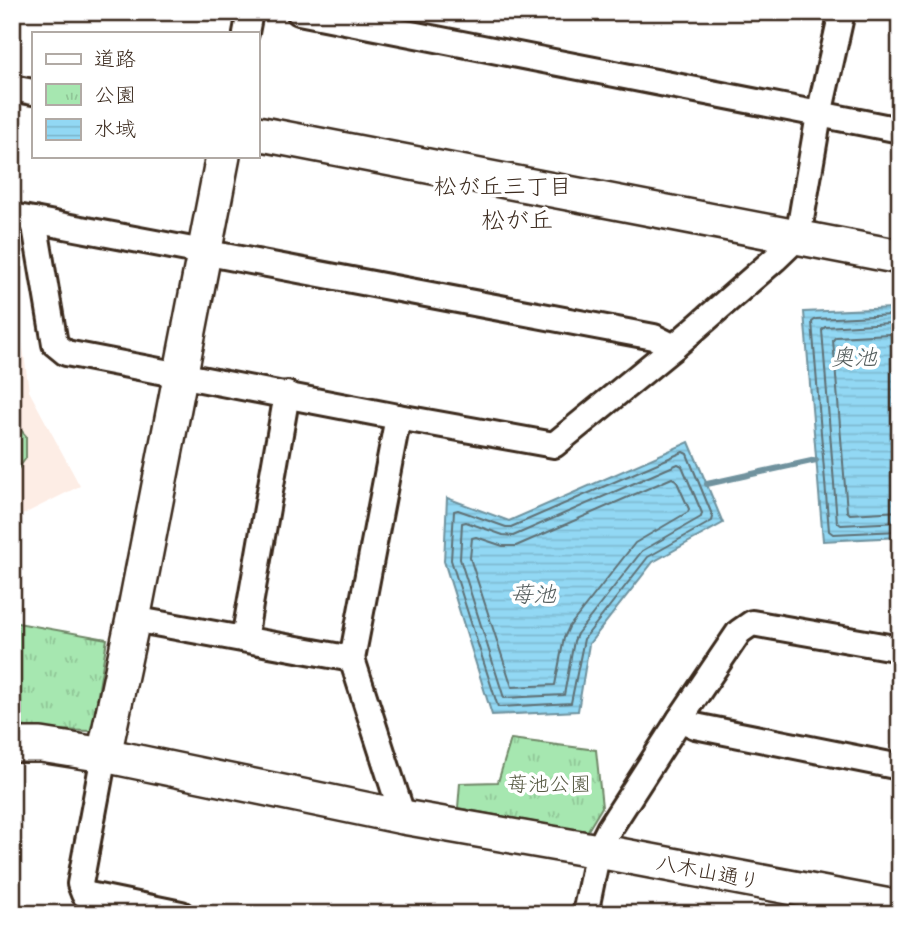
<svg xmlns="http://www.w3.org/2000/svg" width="912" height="926" viewBox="0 0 912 926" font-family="Itim,'Klee One',sans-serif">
<defs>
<pattern id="park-tufts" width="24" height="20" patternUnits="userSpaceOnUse" patternTransform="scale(1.75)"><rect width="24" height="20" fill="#a6e7b0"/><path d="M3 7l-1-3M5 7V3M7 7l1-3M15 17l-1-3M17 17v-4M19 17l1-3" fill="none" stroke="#90c697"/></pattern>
<pattern id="water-rules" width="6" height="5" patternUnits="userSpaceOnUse" patternTransform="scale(1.75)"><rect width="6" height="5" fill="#92d8f4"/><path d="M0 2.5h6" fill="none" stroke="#7fbad1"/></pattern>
</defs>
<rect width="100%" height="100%" fill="#fff"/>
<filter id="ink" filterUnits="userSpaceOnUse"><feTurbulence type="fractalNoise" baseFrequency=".0143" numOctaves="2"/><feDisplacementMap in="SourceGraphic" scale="14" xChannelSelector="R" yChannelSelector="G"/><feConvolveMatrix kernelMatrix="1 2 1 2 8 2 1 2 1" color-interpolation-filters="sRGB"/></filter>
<g filter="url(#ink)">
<path fill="#fdede5" d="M12,289h3l14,102 51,95 -68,34z"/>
<path fill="#a6e7b0" stroke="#708867" stroke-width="2" d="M12,420l14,16v22l-14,19z"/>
<g fill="url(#park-tufts)" stroke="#708867" stroke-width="2">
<path d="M12,622l95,17 -15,92 -80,-2z"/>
<path d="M511,739l85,11 6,57 -15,25 -129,-24 2,-25 38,-1z"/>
</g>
<g fill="url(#water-rules)" stroke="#6f929e" stroke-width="2">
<path d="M894,308l6,2v227l-77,4 -19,-229z"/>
<path d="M689,442l34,81 -70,39 -64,82 -11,67 -86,4 -48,-154 3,-63 62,23z"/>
</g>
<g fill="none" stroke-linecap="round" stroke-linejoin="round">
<g stroke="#5e7074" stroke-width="2">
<path d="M900,316l-8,-1 -76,4 -4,3 17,209 4,3 67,-3"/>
<path d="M900,325l-10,-2 -65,4 -3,3 15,192 4,3 59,-3"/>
<path d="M900,335l-11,-1 -53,3 -3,3 14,171 3,3 50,-3"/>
<path d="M683,452l4,2 26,63 -1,4 -64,36 -64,82 -13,64 -73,4 -47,-147 3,-49 4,-1 48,17h5z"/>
<path d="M678,464l4,2 20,47 -1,4 -59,34 -65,83 -3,7 -10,54 -60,3 -44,-139 2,-36 4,-1 37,13 10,1z"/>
<path d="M672,478l4,2 13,29 -1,3 -53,31 -66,84 -5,11 -9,47 -43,2 -42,-129 2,-20 4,-1 27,9h13z"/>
</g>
<path stroke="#6f929e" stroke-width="6" d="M707,484l109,-24"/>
<defs>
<g id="street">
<path d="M299,12l601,118"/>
<path d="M246,33l4,-21"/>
<path d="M12,88l21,4"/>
<path d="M12,216l642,121 20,10"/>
<path d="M34,220l21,124 11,9 332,64 156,28 120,-98 101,-88 23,-22 21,-122 23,-103"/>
<path d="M133,619l219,40 46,-242"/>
<path d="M244,639l43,-245"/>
<path d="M352,659l51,158"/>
<path d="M680,719l15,7 205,41"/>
<path d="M104,755l-24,129 4,10 97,20"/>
<path d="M585,914l13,-63 11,-22 71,-110 59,-87 13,-9 148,26"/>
</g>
<g id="secondary">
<path d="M257,133l643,124"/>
<path d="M12,745h29l63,10 299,62 195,34 302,57"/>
<path d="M104,755l29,-136 90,-463"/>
</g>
</defs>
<use href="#street" stroke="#3b2a1e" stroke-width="30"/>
<use href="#secondary" stroke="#3b2a1e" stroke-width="38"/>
<use href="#street" stroke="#fff" stroke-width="24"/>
<use href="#secondary" stroke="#fff" stroke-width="33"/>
</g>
</g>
<g text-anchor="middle" stroke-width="7" stroke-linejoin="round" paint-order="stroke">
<g font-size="21" fill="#565942" stroke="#fff">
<text x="549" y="791">苺池公園</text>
</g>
<g font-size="21" fill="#3b2a1e" stroke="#fff">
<text transform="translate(708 872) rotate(11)" y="7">八木山通り</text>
</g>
<g font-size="23" fill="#3b2a1e" stroke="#fff">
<text x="503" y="194">松が丘三丁目</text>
</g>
<g font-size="23" font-style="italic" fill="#555e5e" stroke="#fff">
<text x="854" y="365">奥池</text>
<text x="533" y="602">苺池</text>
</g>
<g font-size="24" fill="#3b2a1e" stroke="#fff">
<text x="517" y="228">松が丘</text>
</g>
</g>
<rect width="912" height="926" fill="none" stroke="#fff" stroke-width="42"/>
<rect x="21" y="21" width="870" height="884" fill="none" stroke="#3b2a1e" stroke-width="2.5" filter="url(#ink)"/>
<rect x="32" y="32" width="228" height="126" fill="#ffffff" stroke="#b1aaa5" stroke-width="2"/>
<rect x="46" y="54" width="35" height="10" fill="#ffffff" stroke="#b1aaa5" stroke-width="2"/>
<text x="94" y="66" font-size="21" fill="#3b2a1e">道路</text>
<rect x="46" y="84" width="35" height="21" fill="url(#park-tufts)" stroke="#b1aaa5" stroke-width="2"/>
<text x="94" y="102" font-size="21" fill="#3b2a1e">公園</text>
<rect x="46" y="119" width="35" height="21" fill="url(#water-rules)" stroke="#b1aaa5" stroke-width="2"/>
<text x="94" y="136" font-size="21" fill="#3b2a1e">水域</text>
</svg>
